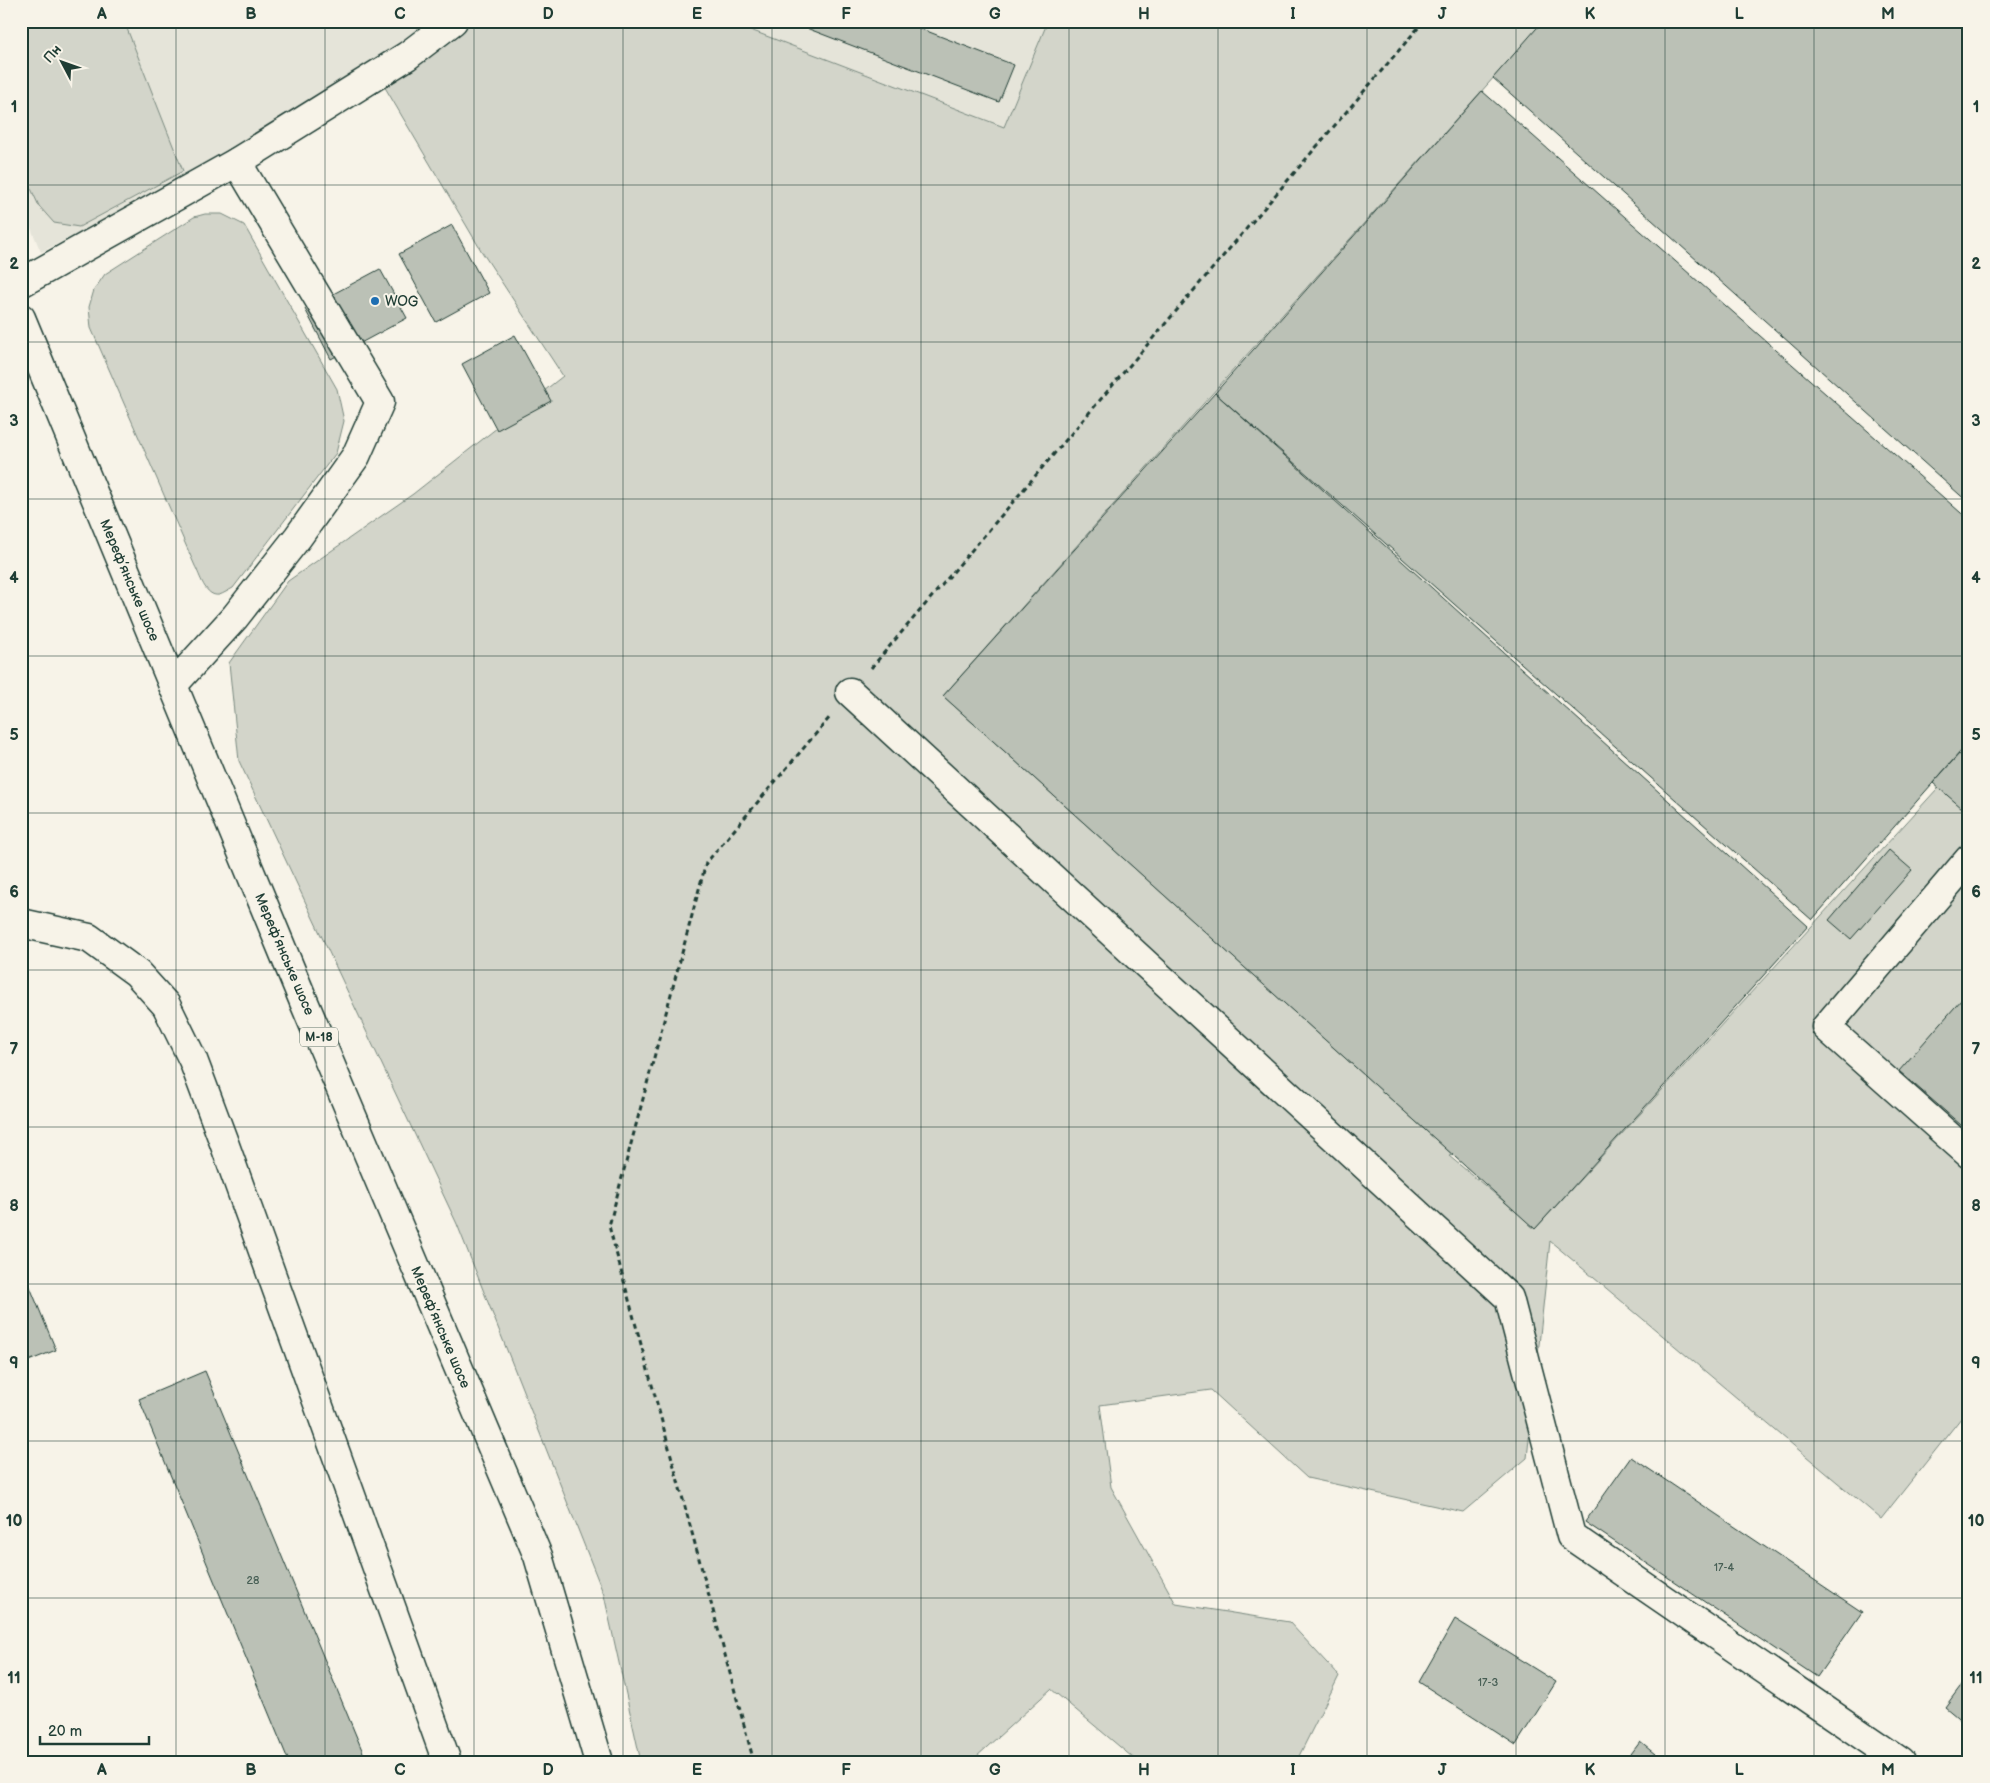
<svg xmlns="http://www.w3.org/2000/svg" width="1990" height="1783" viewBox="0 0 1990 1783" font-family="'Balsamiq Sans',sans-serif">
<rect width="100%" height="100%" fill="#f7f3e8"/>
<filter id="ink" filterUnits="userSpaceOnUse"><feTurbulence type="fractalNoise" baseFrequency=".02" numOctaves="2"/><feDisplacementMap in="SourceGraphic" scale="10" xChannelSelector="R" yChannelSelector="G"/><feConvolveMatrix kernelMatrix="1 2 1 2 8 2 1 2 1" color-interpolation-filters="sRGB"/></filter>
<g filter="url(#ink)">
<g fill="#e5e4d9">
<path d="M21,21h449l-52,46 -377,185 -20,-47z"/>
<path d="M727,21h321l-44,106z"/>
</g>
<g fill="#d3d5ca" stroke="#79897f">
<path d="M21,21h103l59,150 -104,56 -25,-4 -15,-17 -18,-39z"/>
<path d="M462,21h265l277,106 44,-106h496l-601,675 510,459 -4,1 87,72 433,-474v654l-88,111 -331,-278 -23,217 -64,54 -156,-34 -96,-88 -111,15 11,82 65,117 113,18 50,54 -43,86h-158l-87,-73 -75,68 -1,5h-334l-37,-167 -147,-371 -218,-463 -10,-98 59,-82 125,-87 150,-118 -81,-124 -99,-168z"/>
<path d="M205,214h17l22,11 93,164 7,32 -8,32 -103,135c-4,2 -10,6 -14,7 -14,2 -19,-20 -24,-29l-104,-238 -2,-21 5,-17 11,-16 89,-57z"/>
</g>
<g fill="#bbc1b6" stroke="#1f3d34">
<path d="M788,21h113l113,44 -15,37z"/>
<path d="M1543,21h426v482l-476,-425z"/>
<path d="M1482,91l487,429v222l-157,178 -597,-527z"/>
<path d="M452,225l37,68 -53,29 -37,-68z"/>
<path d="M380,269l27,49 -76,41 -26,-50z"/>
<path d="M515,335l36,66 -54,29 -35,-66z"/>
<path d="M1215,393l593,533 -273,303 -592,-533z"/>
<path d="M1959,754l10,9v51l-36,-31z"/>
<path d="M1889,850l23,20 -61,69 -22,-19z"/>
<path d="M1969,991v141l-70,-61z"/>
<path d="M21,1265l35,85 -35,14z"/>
<path d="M205,1371l162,391h-78l-150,-363z"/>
<path d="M1631,1457l231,155 -45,65 -232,-155z"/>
<path d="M1455,1619l101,63 -40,63 -97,-63z"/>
<path d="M1969,1675v52l-24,-20z"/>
<path d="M1640,1742l25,20h-40z"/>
</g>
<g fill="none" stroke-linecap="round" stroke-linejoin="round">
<defs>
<g id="minor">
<path d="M21,283l216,-121 170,-106 46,-35"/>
<path d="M173,685l62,-68 63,-80 58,-81 24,-54 -143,-240"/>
<path d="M850,692l659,606 62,238 330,226"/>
<path d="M1969,859l-143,168 143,127"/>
<path d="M21,923l68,15 48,35 29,32 27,55 30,80 224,622"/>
</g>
<path id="highway" d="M21,318l283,684 234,554 61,206"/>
</defs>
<use href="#minor" stroke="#1f3d34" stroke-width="31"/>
<use href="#highway" stroke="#1f3d34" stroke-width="31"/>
<g stroke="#1f3d34" stroke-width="3" stroke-dasharray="5 4" stroke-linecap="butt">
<path d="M871,668l553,-647"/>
<path d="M754,1762l-145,-536 97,-363 124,-146"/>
</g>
<use href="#minor" stroke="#f7f3e8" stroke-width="28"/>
<use href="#highway" stroke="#f7f3e8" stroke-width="28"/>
</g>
</g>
<path fill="none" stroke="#1f3d34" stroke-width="1" stroke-opacity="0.55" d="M176,21v1741M325,21v1741M474,21v1741M623,21v1741M772,21v1741M921,21v1741M1069,21v1741M1218,21v1741M1367,21v1741M1516,21v1741M1665,21v1741M1814,21v1741M21,185h1948M21,342h1948M21,499h1948M21,656h1948M21,813h1948M21,970h1948M21,1127h1948M21,1284h1948M21,1441h1948M21,1598h1948"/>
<circle fill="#1f6fb2" stroke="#f7f3e8" stroke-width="2" cx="375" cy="301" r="5"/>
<g text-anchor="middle" stroke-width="4" stroke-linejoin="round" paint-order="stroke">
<g font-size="11" fill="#465e54">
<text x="1724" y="1571">17-4</text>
<text x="253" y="1584">28</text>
<text x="1488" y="1686">17-3</text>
</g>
<rect fill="#f7f3e8" stroke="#60746a" stroke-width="1" x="300" y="1027.5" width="38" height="19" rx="4"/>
<g font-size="12" font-weight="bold" fill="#1f3d34">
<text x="319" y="1041">М-18</text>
</g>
<g font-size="14" fill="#1f3d34" stroke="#f7f3e8" text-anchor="start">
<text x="385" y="306">WOG</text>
</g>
<g font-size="14" fill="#1f3d34" stroke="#f7f3e8">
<text transform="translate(130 580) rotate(67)" y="5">Мереф’янське шосе</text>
<text transform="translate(285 954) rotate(67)" y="5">Мереф’янське шосе</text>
<text transform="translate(441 1327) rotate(67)" y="5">Мереф’янське шосе</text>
</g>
</g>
<rect width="1990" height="1783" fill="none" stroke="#f7f3e8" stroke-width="55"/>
<g transform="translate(62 62) rotate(311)" stroke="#f7f3e8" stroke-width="4" paint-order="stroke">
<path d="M0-4L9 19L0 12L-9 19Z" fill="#1f3d34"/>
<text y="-8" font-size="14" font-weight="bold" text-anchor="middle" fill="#1f3d34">Пн</text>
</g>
<path d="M40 1736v8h109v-8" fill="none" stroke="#1f3d34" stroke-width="2.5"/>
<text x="48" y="1736" font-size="15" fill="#1f3d34" stroke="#f7f3e8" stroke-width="4" paint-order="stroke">20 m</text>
<rect x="28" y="28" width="1934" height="1728" fill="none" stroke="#1f3d34" stroke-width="2"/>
<g font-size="16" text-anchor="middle" font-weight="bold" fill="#1f3d34">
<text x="102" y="19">A</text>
<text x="251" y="19">B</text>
<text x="400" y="19">C</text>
<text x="548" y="19">D</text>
<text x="697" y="19">E</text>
<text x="846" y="19">F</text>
<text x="995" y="19">G</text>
<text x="1144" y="19">H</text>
<text x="1293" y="19">I</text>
<text x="1442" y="19">J</text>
<text x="1590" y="19">K</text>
<text x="1739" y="19">L</text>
<text x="1888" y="19">M</text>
<text x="14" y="112">1</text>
<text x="1976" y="112">1</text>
<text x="14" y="269">2</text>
<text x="1976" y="269">2</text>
<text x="14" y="426">3</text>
<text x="1976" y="426">3</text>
<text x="14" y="583">4</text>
<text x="1976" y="583">4</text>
<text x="14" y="740">5</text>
<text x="1976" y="740">5</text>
<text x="14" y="897">6</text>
<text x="1976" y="897">6</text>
<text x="14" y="1054">7</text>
<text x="1976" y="1054">7</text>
<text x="14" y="1211">8</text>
<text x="1976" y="1211">8</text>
<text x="14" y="1368">9</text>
<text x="1976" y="1368">9</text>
<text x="14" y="1526">10</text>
<text x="1976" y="1526">10</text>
<text x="14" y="1683">11</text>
<text x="1976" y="1683">11</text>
<text x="102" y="1775">A</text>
<text x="251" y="1775">B</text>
<text x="400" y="1775">C</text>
<text x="548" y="1775">D</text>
<text x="697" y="1775">E</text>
<text x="846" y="1775">F</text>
<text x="995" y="1775">G</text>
<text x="1144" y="1775">H</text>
<text x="1293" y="1775">I</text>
<text x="1442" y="1775">J</text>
<text x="1590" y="1775">K</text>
<text x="1739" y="1775">L</text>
<text x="1888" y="1775">M</text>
</g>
</svg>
